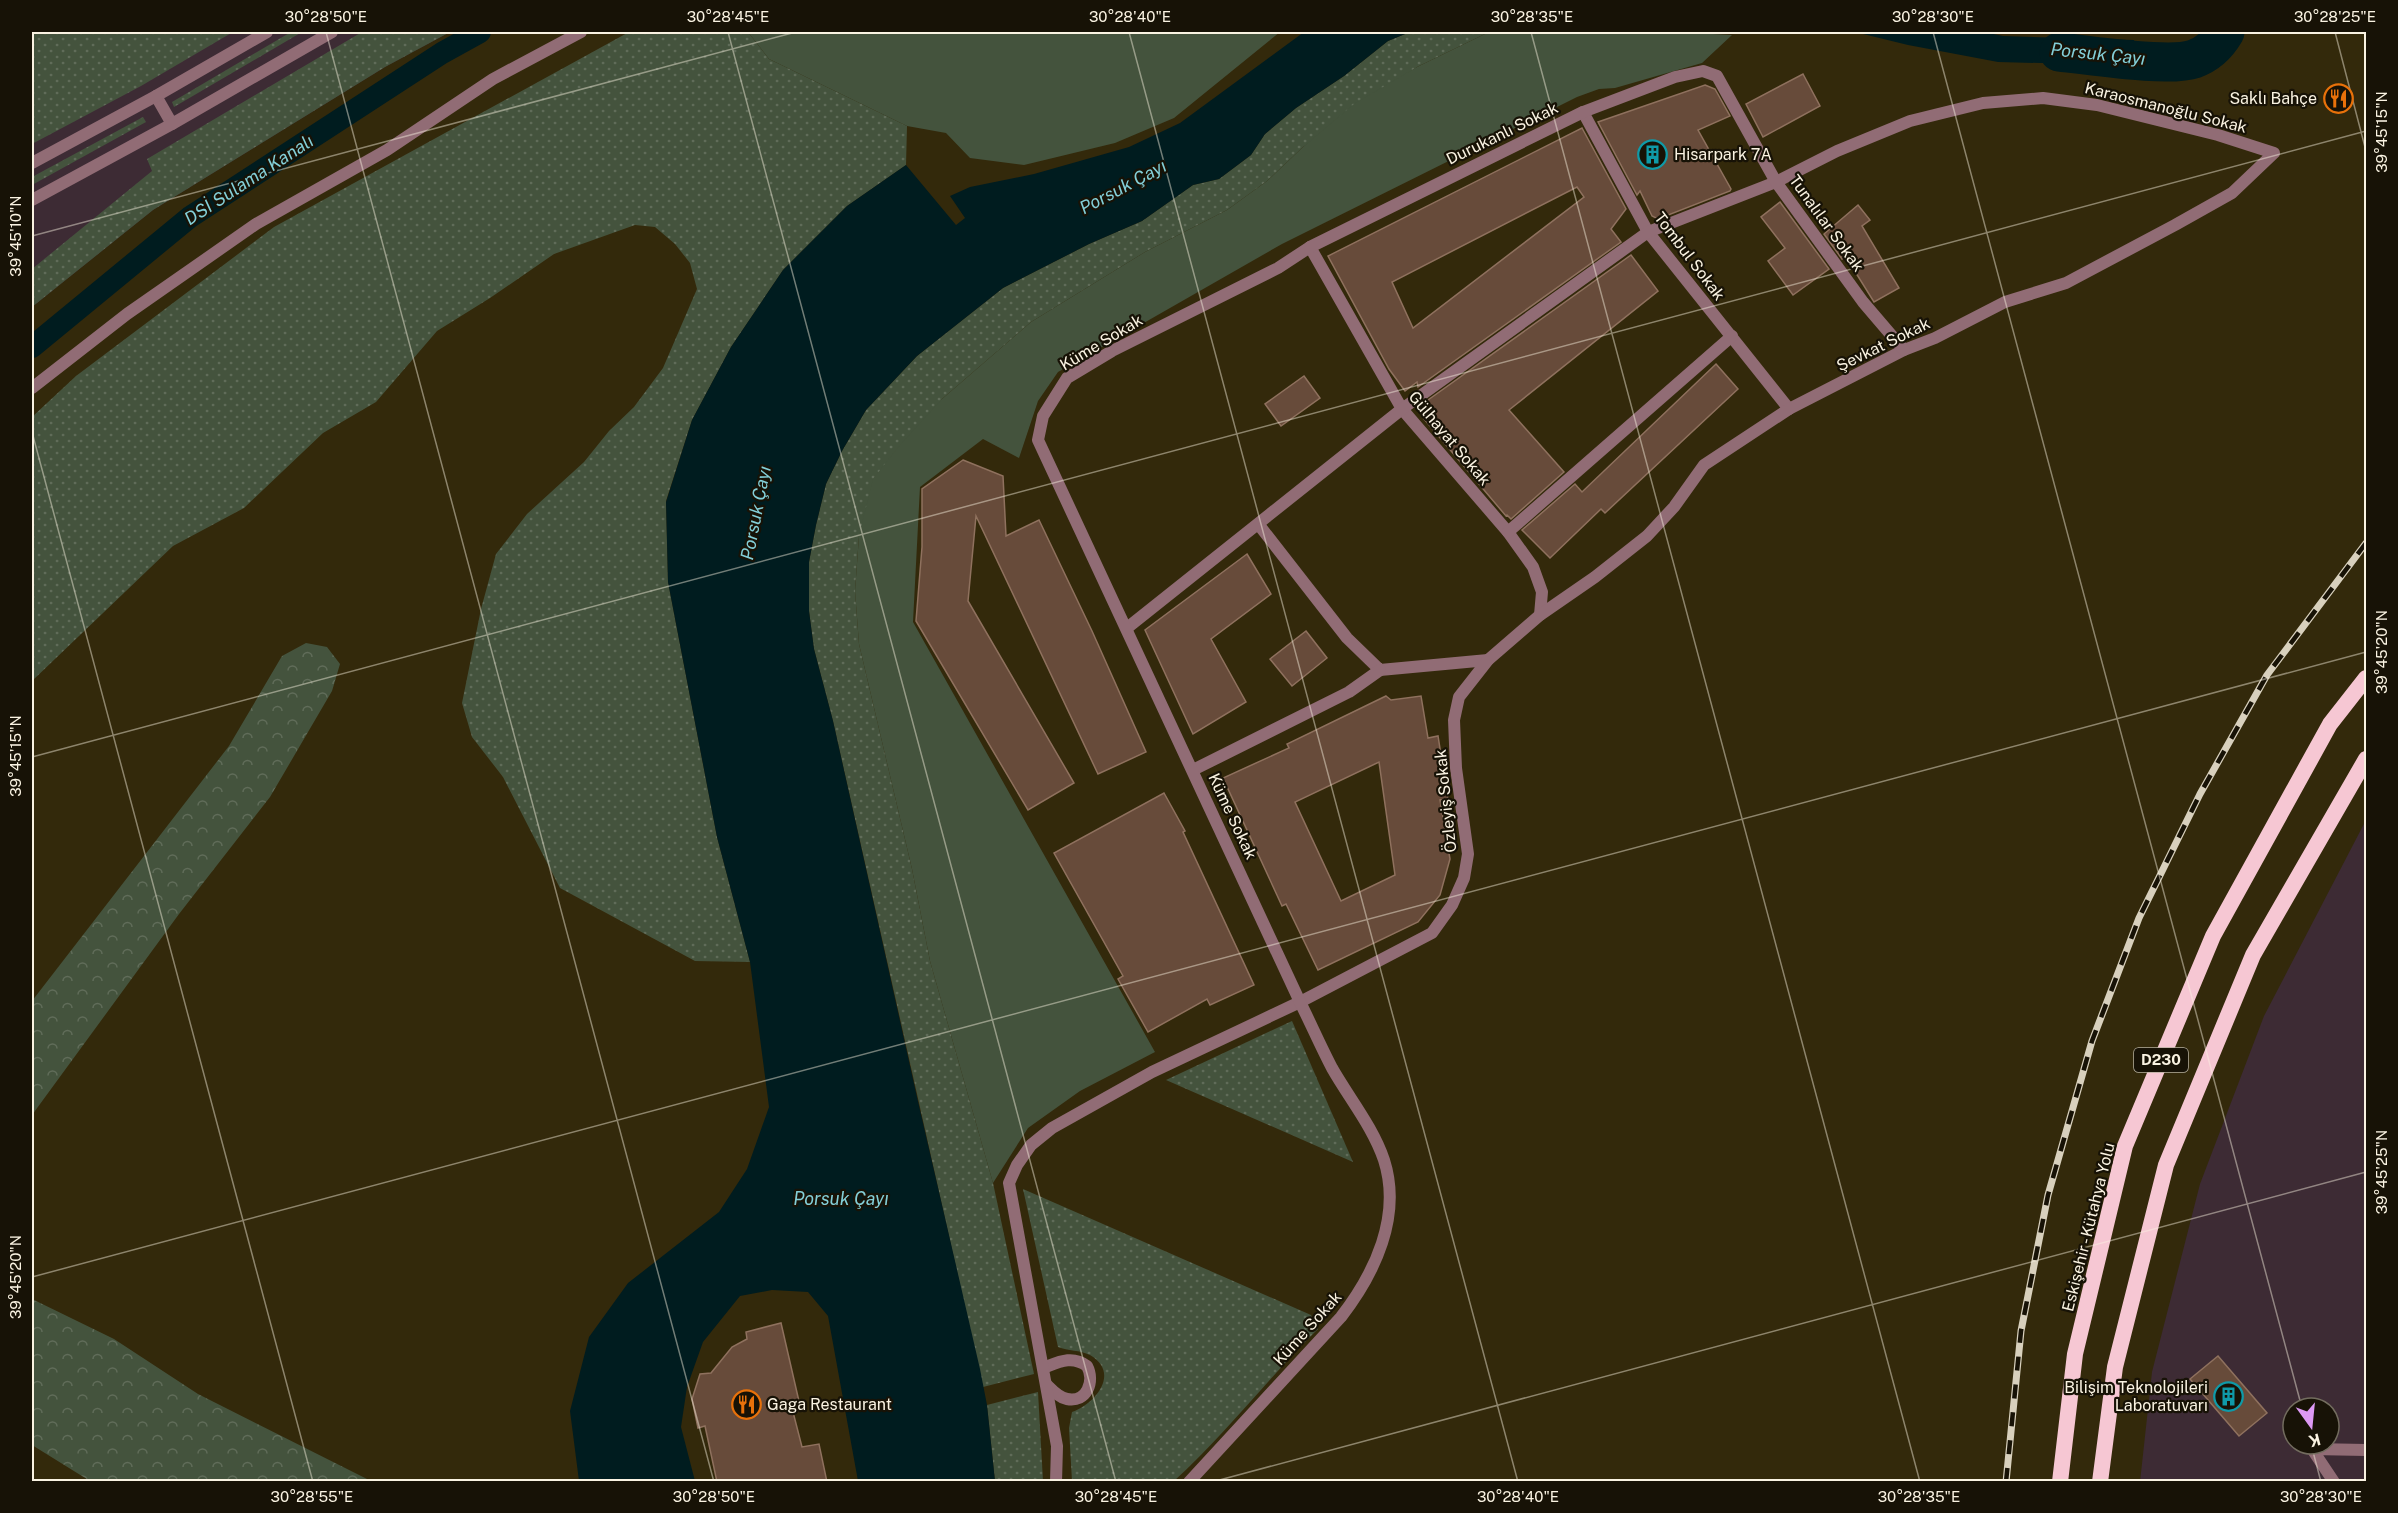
<svg xmlns="http://www.w3.org/2000/svg" width="2398" height="1513" viewBox="0 0 2398 1513" font-family="'Public Sans',sans-serif">
<defs>
<pattern id="grass-dots" width="8" height="8" patternUnits="userSpaceOnUse" patternTransform="scale(1.5)"><rect width="8" height="8" fill="#44533d"/><path d="M2 2h.1M6 6h.1" fill="none" stroke="#606c59" stroke-width="1.8" stroke-linecap="round"/></pattern>
<pattern id="forest-crowns" width="20" height="18" patternUnits="userSpaceOnUse" patternTransform="scale(1.5)"><rect width="20" height="18" fill="#44533d"/><path d="M2 6a3 3 0 1 1 6 0M12 15a3 3 0 1 1 6 0" fill="none" stroke="#606c59"/></pattern>
</defs>
<rect width="100%" height="100%" fill="#33290b"/>
<g fill="#3d2b34" fill-rule="evenodd">
<path d="M32,32h418l-65,35 -232,143 -121,97z"/>
<path d="M2366,820v661l-226,1 12,-110 48,-188 64,-168zM2293,1408h36v36h-36z"/>
</g>
<g fill="url(#grass-dots)">
<path d="M32,32h201l-92,54 -109,58z"/>
<path d="M291,32h11l-128,75 -2,-5z"/>
<path d="M362,32h88l-65,35 -232,143 -121,97v-38l120,-98 -5,-12z"/>
<path d="M629,32h119l21,27 138,67 -1,39 -59,41 -64,64 -52,77 -39,73 -26,81 2,81 49,255 33,125 -55,-1 -135,-73 -57,-111 -31,-40 -10,-34 19,-94 15,-55 31,-40 57,-52 25,-31 25,-24 29,-39 34,-79 -7,-26 -15,-19 -20,-17 -20,-2 -81,29 -64,44 -53,33 -61,71 -53,31 -79,75 -71,38 -141,135v-264l44,-41 198,-149z"/>
<path d="M1410,32h79l-72,35 -114,80 -36,34 -40,29 -82,42 -114,70 -89,77 -83,137 -4,55 4,53 53,225 18,92 63,222 41,191 -51,13 -150,-666 -19,-72 -5,-38v-49l7,-37 10,-41 16,-33 24,-41 51,-54 86,-68 86,-44 53,-23 51,-36 26,-6 32,-24 14,-21 31,-26 48,-32 44,-35z"/>
<path d="M143,117l3,5 -114,63v-8z"/>
<path d="M1292,1021l61,141 -187,-82z"/>
<path d="M1023,1189l288,126 7,14c-50,49 -93,106 -144,152h-102l-3,-53 3,-16c23,-8 49,-39 18,-57 -10,-5 -22,-4 -32,-8z"/>
<path d="M1038,1392l5,89h-48l-8,-76z"/>
</g>
<g fill="url(#forest-crowns)">
<path d="M306,643l21,4 13,17 -8,27 -62,106 -91,117 -147,201v-114l197,-255 53,-90z"/>
<path d="M32,1299l82,40 84,55 173,87h-281l-58,-36z"/>
</g>
<g fill="#44533d">
<path d="M748,32h532l-106,86 -59,25 -91,22 -54,-7 -24,-25 -39,-7 -138,-67z"/>
<path d="M1489,32h186l57,3 -30,28 -87,25 -16,1 -22,8 -295,147 -224,128 -20,29 -19,57 -36,-19 -63,48 -7,135 242,430 -75,39 -52,37 -35,55 -63,-222 -18,-92 -53,-225 -4,-53 4,-55 14,-57 27,-34 42,-46 89,-77 114,-70 82,-42 40,-29 36,-34 51,-43 63,-37z"/>
</g>
<g fill="#001c1f">
<path d="M1304,32h106l-22,9 -44,35 -48,32 -31,26 -14,21 -32,24 -26,6 -51,36 -53,23 -86,44 -86,68 -51,54 -24,41 -16,33 -10,41 -7,37v49l5,38 19,72 84,376 63,272 7,36 8,76h-137l-30,-165 -20,-24 -36,-2 -32,6 -37,46 -16,45 -6,40 14,54h-116l-9,-70 19,-74 39,-54 91,-71 28,-43 22,-62 -19,-145 -33,-125 -49,-255 -2,-80 26,-82 39,-73 52,-77 64,-64 59,-41 50,60 9,-7 -15,-22 20,-9 64,-13 95,-27 51,-24z"/>
<path d="M1834,32h150l19,4 131,4 3,12 -60,12 -79,-2 -90,-17 -49,-12z"/>
</g>
<g fill="none" stroke-linecap="round" stroke-linejoin="round">
<path stroke="#001c1f" stroke-width="22" d="M32,347l158,-130 252,-164 38,-21"/>
<path stroke="#001c1f" stroke-width="39" d="M2059,52c31,3 109,16 135,7 14,-5 24,-15 31,-27"/>
</g>
<g fill="#674b3a" stroke="#8f715e" stroke-width="1.5" fill-rule="evenodd">
<path d="M1803,74l17,32 -57,31 -17,-33z"/>
<path d="M1705,85l10,4 15,27 -32,14 33,59 -1,2 -72,28 -6,-3 -12,-25 -3,4 -39,-73z"/>
<path d="M1582,128l44,81 -15,20 10,13 -203,145 -1,-5 -12,9 -16,-22 -61,-113zM1577,187l7,10 -171,131 -21,-46z"/>
<path d="M1780,202l49,67 -36,26 -25,-34 17,-13 -24,-31z"/>
<path d="M1858,205l12,15 -8,6 37,62 -25,14 -28,-45 -4,2 -18,-25z"/>
<path d="M1631,255l27,36 -149,119 55,62 -53,47 -4,-4 -1,1 -82,-97 -3,-14z"/>
<path d="M1716,364l22,25 -133,124 -4,-4 -51,49 -28,-28 53,-46 7,8z"/>
<path d="M1304,376l16,22 -39,28 -16,-22z"/>
<path d="M963,460l40,16 3,60 33,-16 53,111 54,121 -48,22 -122,-258 -8,85 106,182 -46,27 -112,-189 6,-74v-58z"/>
<path d="M1247,554l24,40 -60,45 35,63 -53,32 -48,-104z"/>
<path d="M1306,631l21,27 -35,28 -22,-27z"/>
<path d="M1386,696l5,4 30,-4 7,42 10,-2 10,63 -8,1 10,59 -10,36 -22,27 -100,48 -32,-66 -4,2 -59,-128 66,-30 -2,-4zM1379,762l16,113 -54,26 -46,-99z"/>
<path d="M1164,793l21,38 -2,1 71,153 -44,20 -3,-6 -59,33 -30,-53 5,-3 -69,-123z"/>
<path d="M781,1323l20,87 -8,2 9,35 17,-3 8,38h-110l-12,-56 -7,2 -6,-29 8,-25 11,-1 21,-26 15,-8 -1,-7z"/>
<path d="M2218,1356l49,57 -28,23 -49,-57z"/>
</g>
<g fill="none" stroke-linecap="round" stroke-linejoin="round">
<g stroke="#916c75" stroke-width="12">
<path d="M156,96l16,28"/>
<path d="M1583,112l65,120 141,177"/>
<path d="M1310,247l92,162 106,123 25,35 9,25 -2,23"/>
<path d="M32,388l95,-74 129,-90 131,-74 106,-71 88,-47"/>
<path d="M1259,525l88,113 33,32 108,-10"/>
<path d="M1508,532l224,-196"/>
<path d="M1193,770l156,-78 31,-22"/>
<path d="M1043,1368c16,-6 29,-13 44,-2 8,15 0,37 -20,33 -9,-2 -15,-9 -20,-14"/>
<path d="M1056,1482l1,-36 -48,-263 8,-18 14,-20 21,-17 100,-56 148,-70 132,-69 20,-28 12,-27 4,-24 -12,-86 -2,-48 5,-23 29,-37 52,-45 55,-38 52,-41 27,-29 30,-42 85,-56 115,-59 31,-12 70,-36 61,-19 109,-58 57,-32 42,-40 -56,-18 -121,-30 -54,-7 -60,5 -73,18 -73,30 -61,31 -128,50 -246,177 -275,219"/>
<path d="M1189,1482l152,-165c34,-44 61,-101 43,-157 -11,-33 -35,-62 -52,-92 -11,-21 -21,-44 -32,-66l-262,-562 5,-24 24,-38 45,-27 166,-83 32,-21 273,-135 92,-35 28,-6 14,5 59,106 87,120 41,48"/>
<path d="M2334,1482l-22,-33 54,1"/>
</g>
<g stroke="#916c75" stroke-width="12">
<path d="M32,163l124,-67 111,-64"/>
<path d="M32,200l140,-76 160,-92"/>
</g>
<g stroke="#f6c7d3" stroke-width="16">
<path d="M2060,1482l15,-128 50,-208 88,-210 117,-212 36,-46"/>
<path d="M2100,1482l15,-115 51,-202 87,-210 113,-196"/>
</g>
<defs>
<path id="rail" d="M2006,1482l15,-151 27,-136 44,-154 47,-123 61,-124 67,-119 99,-132"/>
</defs>
<use href="#rail" stroke="#d8d0bd" stroke-width="7"/>
<use href="#rail" stroke="#171206" stroke-width="4.5" stroke-dasharray="14" stroke-linecap="butt"/>
</g>
<path fill="none" stroke="#faf3e2" stroke-width="1.5" stroke-opacity="0.45" d="M326,32l388,1450M728,32l388,1450M1129,32l389,1450M1531,32l389,1450M1933,32l369,1376M2335,32l31,119M32,236l764,-204M32,432l281,1050M32,757l2334,-626M32,1277l2334,-625M2311,1444l10,38M1212,1482l1154,-310"/>
<defs>
<symbol id="restaurant-ring" viewBox="-11 -11 22 22"><circle r="9.5" fill="#171206" stroke="#e8710a" stroke-width="1.5"/><path d="M-5-6h1v4h1v-4h1v4h1v-4h1v5L-1.5 .5V6h-2V.5L-5-1ZM5-6V6H3V1.5H1.5Q1.5-4 5-6Z" fill="#e8710a"/></symbol>
<symbol id="building-ring" viewBox="-11 -11 22 22"><circle r="9.5" fill="#171206" stroke="#0f9aa8" stroke-width="1.5"/><path d="M-4-6H4V6H1V3H-1V6H-4ZM-2.5-4.3h1.7v1.8h-1.7ZM.8-4.3h1.7v1.8H.8ZM-2.5-1h1.7V.8h-1.7ZM.8-1h1.7V.8H.8Z" fill="#0f9aa8"/></symbol>
</defs>
<g fill-rule="evenodd">
<use href="#restaurant-ring" x="2322" y="82" width="33" height="33"/>
<use href="#building-ring" x="1636" y="138" width="33" height="33"/>
<use href="#building-ring" x="2212" y="1380" width="33" height="33"/>
<use href="#restaurant-ring" x="730" y="1388" width="33" height="33"/>
</g>
<g text-anchor="middle" stroke-width="4.5" stroke-linejoin="round" paint-order="stroke">
<rect fill="#171206" stroke="#b6b0a0" stroke-width="1.5" x="2134" y="1048" width="54" height="24" rx="4.5"/>
<g font-size="15" font-weight="bold" fill="#faf3e2">
<text x="2161" y="1065">D230</text>
</g>
<g font-size="16" fill="#faf3e2" stroke="#171206" text-anchor="end">
<text x="2317" y="104">Saklı Bahçe</text>
<text x="1674" y="160" text-anchor="start">Hisarpark 7A</text>
<text x="2208" y="1393">Bilişim Teknolojileri<tspan x="2208" dy="18">Laboratuvarı</tspan></text>
<text x="767" y="1410" text-anchor="start">Gaga Restaurant</text>
</g>
<g font-size="16" fill="#faf3e2" stroke="#171206">
<text transform="translate(2166 107) rotate(14)" y="6">Karaosmanoğlu Sokak</text>
<text transform="translate(1502 133) rotate(-26)" y="6">Durukanlı Sokak</text>
<text transform="translate(1827 223) rotate(54)" y="6">Tunalılar Sokak</text>
<text transform="translate(1690 256) rotate(53)" y="6">Tombul Sokak</text>
<text transform="translate(1101 342) rotate(-31)" y="6">Küme Sokak</text>
<text transform="translate(1883 344) rotate(-26)" y="6">Şevkat Sokak</text>
<text transform="translate(1450 438) rotate(50)" y="6">Gülhayat Sokak</text>
<text transform="translate(1445 801) rotate(-96)" y="6">Özleyiş Sokak</text>
<text transform="translate(1233 816) rotate(65)" y="6">Küme Sokak</text>
<text transform="translate(2088 1227) rotate(-76)" y="6">Eskişehir - Kütahya Yolu</text>
<text transform="translate(1307 1328) rotate(-48)" y="6">Küme Sokak</text>
</g>
<g font-size="18" font-style="italic" fill="#83cfd8" stroke="#171206">
<text transform="translate(2098 54) rotate(6)" y="6">Porsuk Çayı</text>
<text transform="translate(249 180) rotate(-33)" y="6">DSİ Sulama Kanalı</text>
<text transform="translate(1123 187) rotate(-28)" y="6">Porsuk Çayı</text>
<text transform="translate(756 513) rotate(-79)" y="6">Porsuk Çayı</text>
<text x="841" y="1205">Porsuk Çayı</text>
</g>
</g>
<rect width="2398" height="1513" fill="none" stroke="#171206" stroke-width="66"/>
<g transform="translate(2311 1426) rotate(165)"><circle r="28" fill="#171206" stroke="#726c5e" stroke-width="1.5"/>
<path d="M0-4.5L10 22L0 15L-10 22Z" fill="#dd99f4"/>
<text y="-9" font-size="16" font-weight="bold" text-anchor="middle" fill="#faf3e2">K</text>
</g>
<rect x="33" y="33" width="2332" height="1447" fill="none" stroke="#faf3e2" stroke-width="2"/>
<g font-size="15" text-anchor="middle" fill="#faf3e2">
<text x="326" y="22">30°28'50"E</text>
<text x="728" y="22">30°28'45"E</text>
<text x="1130" y="22">30°28'40"E</text>
<text x="1532" y="22">30°28'35"E</text>
<text x="1933" y="22">30°28'30"E</text>
<text x="2335" y="22">30°28'25"E</text>
<text transform="translate(2382 132) rotate(-90)" y="5">39°45'15"N</text>
<text transform="translate(16 236) rotate(-90)" y="5">39°45'10"N</text>
<text transform="translate(2382 652) rotate(-90)" y="5">39°45'20"N</text>
<text transform="translate(16 756) rotate(-90)" y="5">39°45'15"N</text>
<text transform="translate(2382 1172) rotate(-90)" y="5">39°45'25"N</text>
<text transform="translate(16 1277) rotate(-90)" y="5">39°45'20"N</text>
<text x="312" y="1502">30°28'55"E</text>
<text x="714" y="1502">30°28'50"E</text>
<text x="1116" y="1502">30°28'45"E</text>
<text x="1518" y="1502">30°28'40"E</text>
<text x="1919" y="1502">30°28'35"E</text>
<text x="2321" y="1502">30°28'30"E</text>
</g>
</svg>
